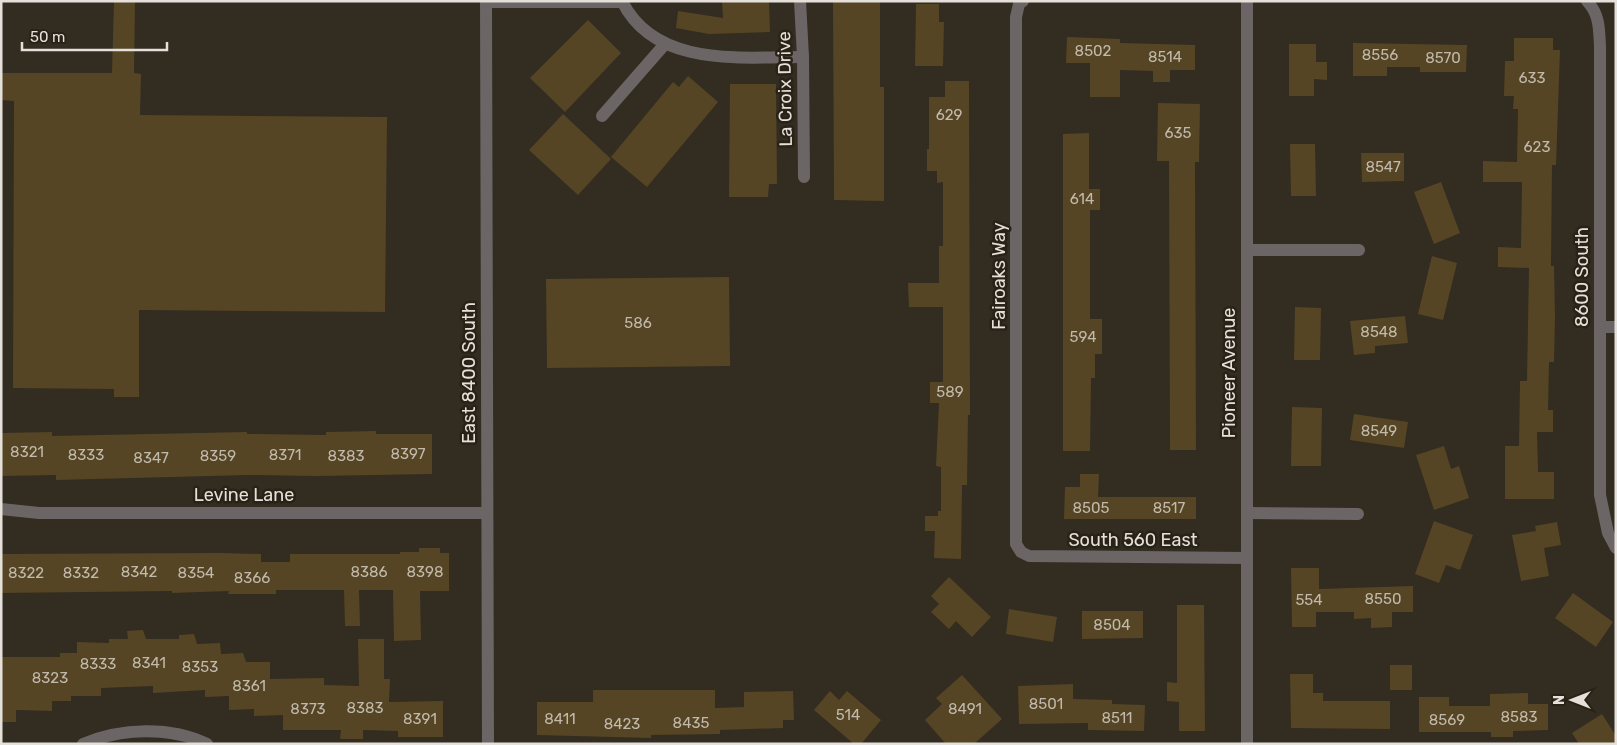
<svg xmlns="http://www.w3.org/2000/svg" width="1617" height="745" viewBox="0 0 1617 745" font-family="Rubik,sans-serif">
<rect width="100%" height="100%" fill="#322c21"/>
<g fill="#554524">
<path d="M114,1h21l-1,72 7,1 -1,41 247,2 -2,195 -246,-2v87h-25v-8l-101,-1 1,-287 -13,-1v-27h111z"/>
<path d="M722,1h47l1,31 -61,2 -33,-6 2,-17 45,7z"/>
<path d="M833,1h47v86h4v114l-50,-1z"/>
<path d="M916,4h23v18h5l-1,44h-28z"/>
<path d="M588,20l33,33 -56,59 -35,-34z"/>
<path d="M1067,37l53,2v4l75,2v25h-25v12h-17v-11l-33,-1v27h-30v-34h-24z"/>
<path d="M1514,38h39v12h7l-4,115h-4l-1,101h3l1,51 -1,45h-5l-1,48h5v22h-16l1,40h16v27h-49v-53h14l1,-65h7l2,-113 -31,-1v-20l23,1 1,-66h-39v-21l34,1 1,-53h-5l1,-13h-10l1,-35h9z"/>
<path d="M1353,43l114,2 -1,27h-46v-5h-33v9h-34z"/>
<path d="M1289,44h27v18h11v18l-13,-1v17h-25z"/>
<path d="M688,76l30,26 -71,85 -36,-30 62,-75 6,5z"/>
<path d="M945,81h24l1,334h-2l-1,70h-5l-1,74 -27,-1 1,-27h-10v-15h13v-5h3v-44l-5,-1 3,-63h-9v-21h13v-75h-34l-1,-24h31v-37h4v-64l-6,1v-12h-10v-22h2v-52h16z"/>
<path d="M730,84h46l1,100h-8l-1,13h-39z"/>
<path d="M1158,103l42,1 -1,58h-4l1,288h-26l-1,-289h-12z"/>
<path d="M563,114l48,45 -33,36 -49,-45z"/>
<path d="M1089,133v56h11v21h-10v109h12v35h-7v24h-4l-1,73h-27v-317z"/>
<path d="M1290,144h25l1,52h-25z"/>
<path d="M1361,153h43v28l-42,1z"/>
<path d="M1441,182l19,51 -26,11 -20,-52z"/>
<path d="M1432,256l25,7 -14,57 -25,-6z"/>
<path d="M729,277l1,89 -183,2 -1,-89z"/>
<path d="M1295,307l26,1 -1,52h-26z"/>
<path d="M1405,316l3,27 -33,3v7l-21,2 -4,-34z"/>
<path d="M1292,407l30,1 -1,58h-30z"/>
<path d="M1354,414l54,8 -4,26 -54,-8z"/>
<path d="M376,431v3h56v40l-116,2 -68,-1 -192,5v-5l-55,1v-43l51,-1v4l195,-4v2l79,1v-3z"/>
<path d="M1444,446l7,23 8,-3 10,32 -35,12 -18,-55z"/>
<path d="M1080,474h19l-1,23h98v22h-132l1,-32h15z"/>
<path d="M1434,521l39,14 -13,35 -14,-5 -7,18 -24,-9z"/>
<path d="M1557,522l4,23 -17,3 5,28 -28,5 -9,-46 24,-4 -1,-5z"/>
<path d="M419,548h21v5h9v38h-29l1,49 -27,1 -1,-51h-34l1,36h-15l-1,-36h-68v4h-48l1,-3 -57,2v-2l-171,2v-39l220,-1 40,1v8h29v-8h110v-2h19z"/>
<path d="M1291,568h28v21l94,-3v26h-21v15l-21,1v-10l-17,1v-7h-38v15h-24z"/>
<path d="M949,577l42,40 -19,20 -16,-16 -7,8 -18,-17 8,-8 -8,-8z"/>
<path d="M1573,593l40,29 -17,25 -41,-29z"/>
<path d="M1177,605h27l1,126h-26v-29l-12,-1v-19l10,1z"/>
<path d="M1009,609l48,8 -4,25 -47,-8z"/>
<path d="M1082,611h61v27l-61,1z"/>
<path d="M143,630l3,9h33v-4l15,-1 3,10 23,-1 1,11 22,-1 3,9h24v17l54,-1v7l35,1 -1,-47h26v40h6l-1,23 54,-1v36h-45v-6l-35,-1v9h-23l1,-9h-58v-15l-29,1v-7l-25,1v-14l-24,1v-7l-52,3v-7l-52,2v8h-30v5h-19v10l-36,-1v12h-15v-65h59v-4h17v-11l32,1v-4h19l-1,-8z"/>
<rect x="1390" y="665" width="22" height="25"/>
<path d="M1290,674h23v19h10v8h67v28l-99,-1z"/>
<path d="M962,675l40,44 -28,25h-28l-21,-24 17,-16 -6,-6z"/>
<path d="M1073,684v15l39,1v4l33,1 -1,26 -56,-1v-7l-69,1 -1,-38z"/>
<path d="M593,690h122v18l29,-1v-15l49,-1 1,29h-11v8l-63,2v4l-69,1v3l-114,-3v-33h56z"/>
<path d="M830,691l9,9 8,-9 34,29 -20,24h-7l-40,-34z"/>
<path d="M1528,693v11h20v26l-35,1v6h-22v-5h-72v-35h30v9h41v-12z"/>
<path d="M1602,714l14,22v8h-37l-7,-11z"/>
</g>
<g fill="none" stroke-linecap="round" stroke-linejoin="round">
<g stroke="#6c6565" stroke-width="12">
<path d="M486,1l2,743"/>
<path d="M622,1c33,67 120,56 181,56"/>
<path d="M800,1l3,56 1,120"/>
<path d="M1023,1l-4,3 -3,13v527l5,8 8,4 218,2"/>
<path d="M1587,1c13,14 12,28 13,46v448l8,38 8,15"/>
<path d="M486,2h136"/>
<path d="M602,116l63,-72"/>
<path d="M1247,250h112"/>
<path d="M1600,327h16"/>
<path d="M1,509l38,4h448"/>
<path d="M1247,513l111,1"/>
<path d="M83,744c38,-16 87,-18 124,0"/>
<path d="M1247,744v-743"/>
</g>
</g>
<g text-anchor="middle" stroke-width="5" stroke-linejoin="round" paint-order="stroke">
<g font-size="15" fill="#c1baac">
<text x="1093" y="56">8502</text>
<text x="1380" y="60">8556</text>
<text x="1165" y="62">8514</text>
<text x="1443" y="63">8570</text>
<text x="1532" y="83">633</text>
<text x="949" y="120">629</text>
<text x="1178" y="138">635</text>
<text x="1537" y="152">623</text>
<text x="1383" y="172">8547</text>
<text x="1082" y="204">614</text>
<text x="638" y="328">586</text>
<text x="1379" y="337">8548</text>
<text x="1083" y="342">594</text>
<text x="950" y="397">589</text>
<text x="1379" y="436">8549</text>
<text x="27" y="457">8321</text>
<text x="408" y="459">8397</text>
<text x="86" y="460">8333</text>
<text x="285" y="460">8371</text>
<text x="218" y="461">8359</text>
<text x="346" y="461">8383</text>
<text x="151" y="463">8347</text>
<text x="1091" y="513">8505</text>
<text x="1169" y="513">8517</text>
<text x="139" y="577">8342</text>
<text x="369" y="577">8386</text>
<text x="425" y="577">8398</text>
<text x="26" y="578">8322</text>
<text x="81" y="578">8332</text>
<text x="196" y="578">8354</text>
<text x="252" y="583">8366</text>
<text x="1383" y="604">8550</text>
<text x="1309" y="605">554</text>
<text x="1112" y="630">8504</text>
<text x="149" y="668">8341</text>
<text x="98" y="669">8333</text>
<text x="200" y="672">8353</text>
<text x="50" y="683">8323</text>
<text x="249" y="691">8361</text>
<text x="1046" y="709">8501</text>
<text x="365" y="713">8383</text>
<text x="308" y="714">8373</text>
<text x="965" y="714">8491</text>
<text x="848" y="720">514</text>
<text x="1519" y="722">8583</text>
<text x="1117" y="723">8511</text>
<text x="420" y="724">8391</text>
<text x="560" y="724">8411</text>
<text x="1447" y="725">8569</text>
<text x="691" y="728">8435</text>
<text x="622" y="729">8423</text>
</g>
<g font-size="18" fill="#e5e1da" stroke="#282217">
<text transform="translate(785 89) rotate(-91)" y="6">La Croix Drive</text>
<text transform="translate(999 276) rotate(-90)" y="6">Fairoaks Way</text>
<text transform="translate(1582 277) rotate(-90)" y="6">8600 South</text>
<text transform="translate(469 373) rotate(-90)" y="6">East 8400 South</text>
<text transform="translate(1229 373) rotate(-90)" y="6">Pioneer Avenue</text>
<text x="244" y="501">Levine Lane</text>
<text x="1133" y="546">South 560 East</text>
</g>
</g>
<rect width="1617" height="745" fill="none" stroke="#e5e1da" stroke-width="5"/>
<g transform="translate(1572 700) rotate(270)" stroke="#282217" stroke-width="4" paint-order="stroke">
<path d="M0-4L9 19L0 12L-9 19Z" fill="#e5e1da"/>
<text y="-8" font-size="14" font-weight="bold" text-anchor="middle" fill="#e5e1da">N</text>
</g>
<path d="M22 42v8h145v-8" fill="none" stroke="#e5e1da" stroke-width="2.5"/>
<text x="30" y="42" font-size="15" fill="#e5e1da" stroke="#282217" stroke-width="4" paint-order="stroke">50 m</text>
</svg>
